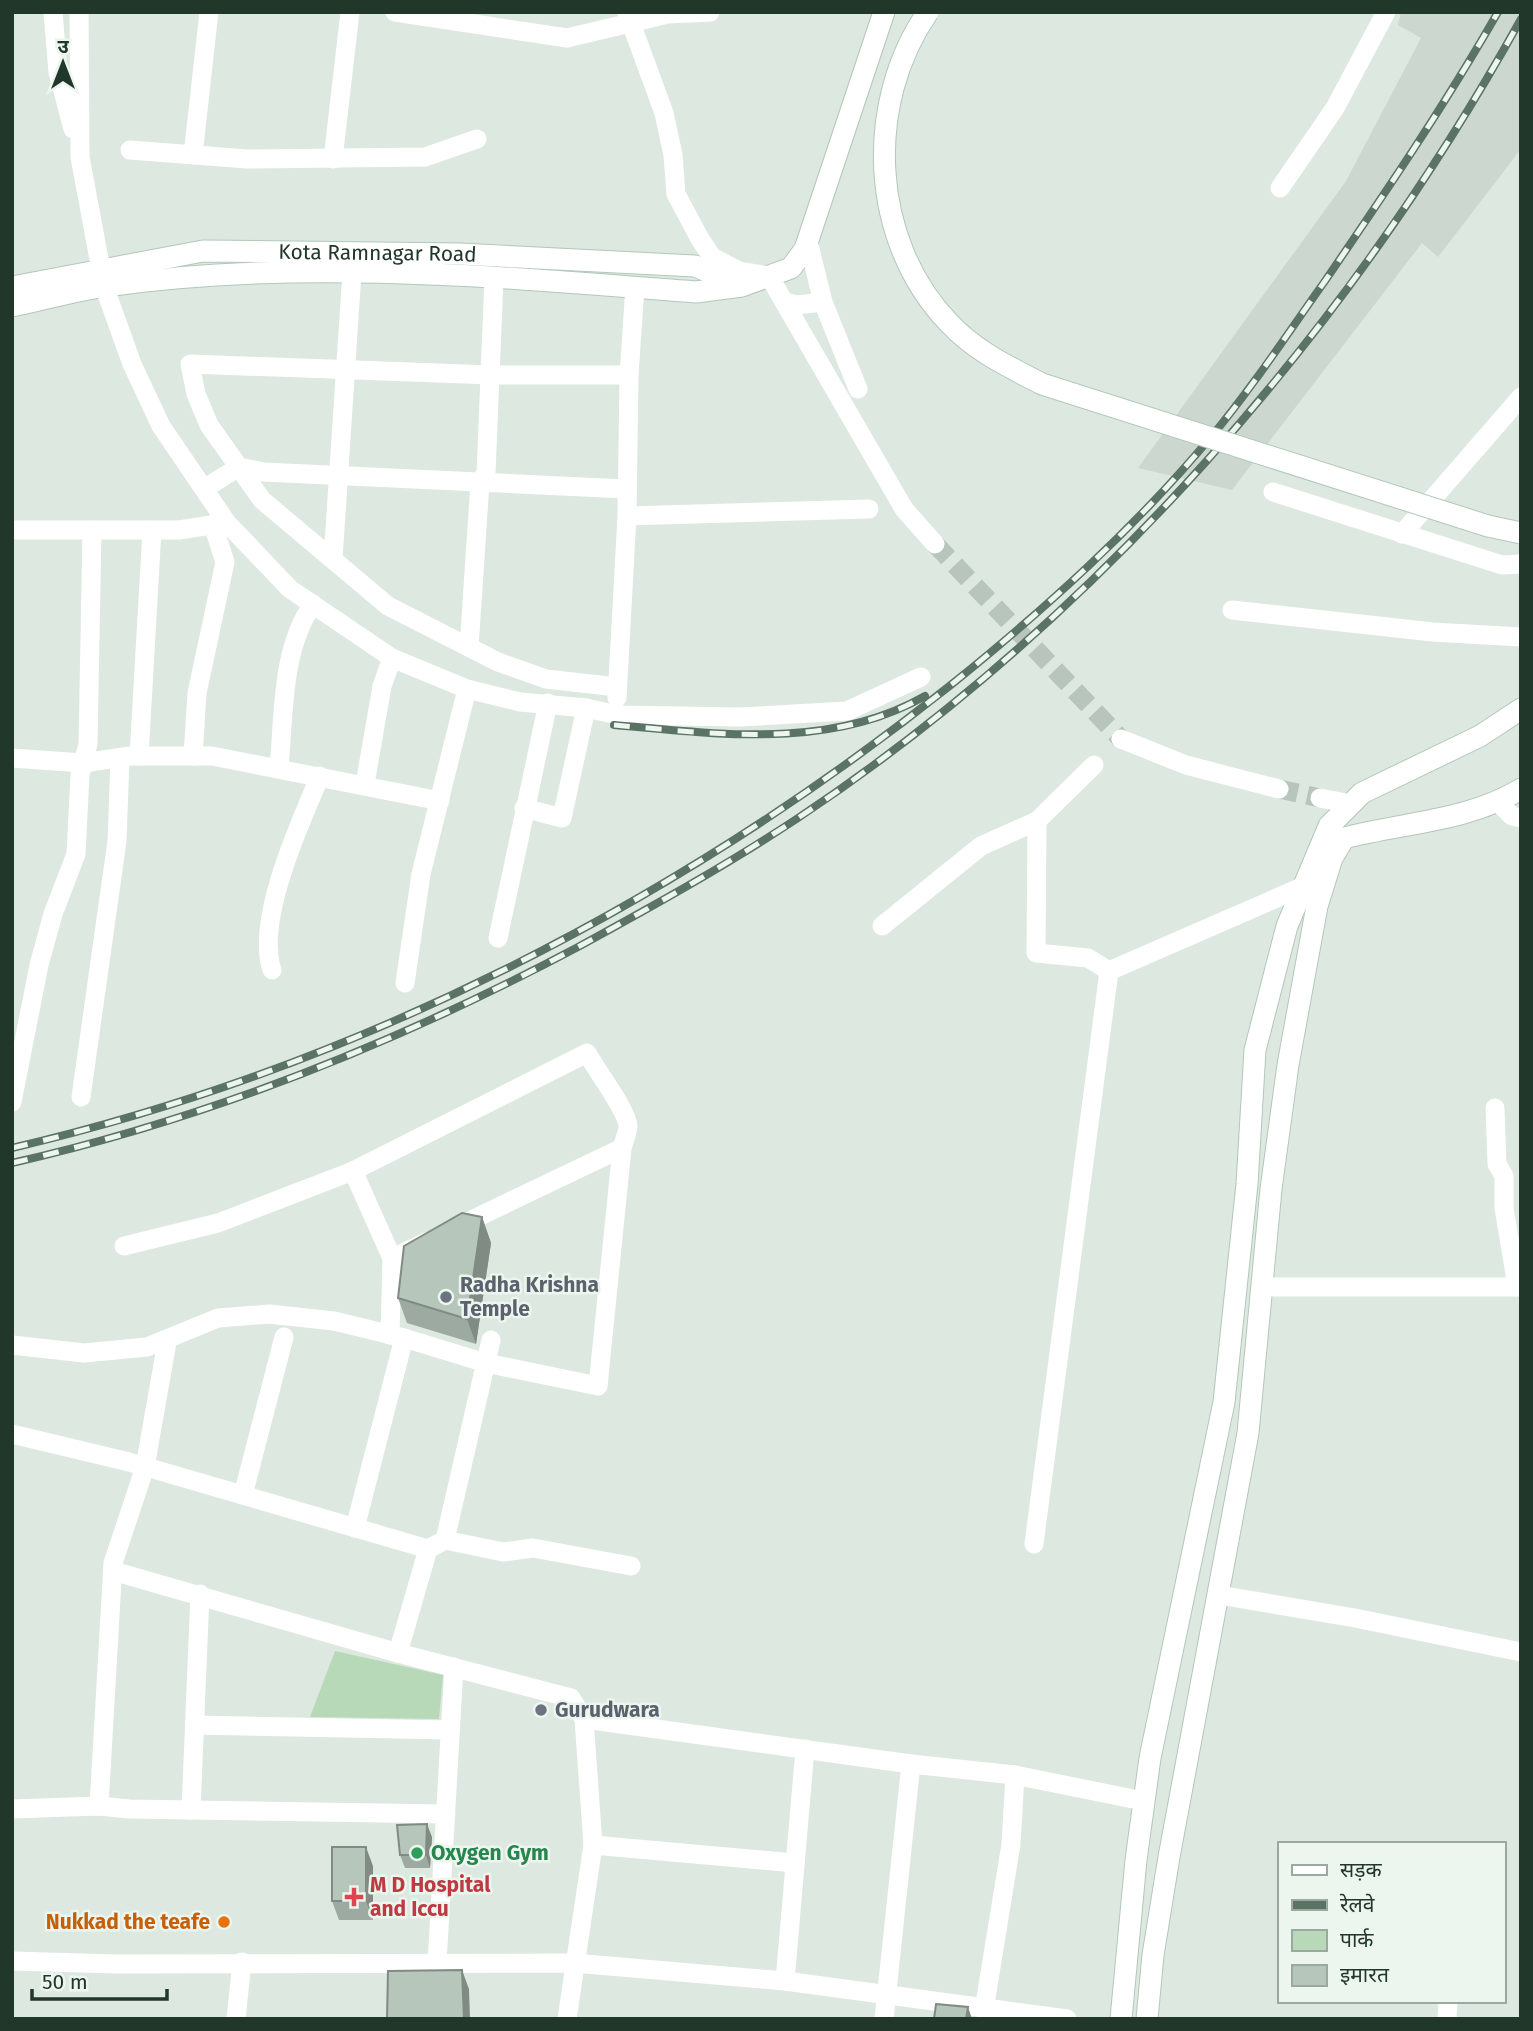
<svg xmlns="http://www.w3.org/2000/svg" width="1533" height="2031" viewBox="0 0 1533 2031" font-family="'Fira Sans','Noto Sans Devanagari',sans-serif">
<rect width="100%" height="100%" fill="#dde8e0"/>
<path fill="#ccd8cf" d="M1401,12h120v137l-83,108 -16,-14 -190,247 -94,-22 208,-287 75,-143 -23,-13z"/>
<path fill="#b7d9b7" d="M335,1651l108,24 -4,44 -129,-2z"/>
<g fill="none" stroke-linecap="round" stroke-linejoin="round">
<g stroke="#b7c5bc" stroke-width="19" stroke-dasharray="19 10" stroke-linecap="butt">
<path d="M935,544l186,195"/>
<path d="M1279,789l41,9"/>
</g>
<defs>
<g id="secondary">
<path id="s1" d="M12,287l191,-36 257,3 235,12 45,19"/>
<path d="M12,306c31,-6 63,-16 94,-20 194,-28 395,-9 590,6l46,-6 49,-18 14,-19 79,-237"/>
<path d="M1121,2019l15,-159 14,-102 74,-356 23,-218 8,-134 32,-124 42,-100 33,-33 118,-57 41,-27"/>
<path d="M1147,2019l6,-64 16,-98 79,-424 23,-244 17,-124 29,-159 15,-48 12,-20c61,-16 122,-16 177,-49"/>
</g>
</defs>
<use href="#secondary" stroke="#b1c8b9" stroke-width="23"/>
<g stroke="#fff" stroke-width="19">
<path d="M53,12l5,60 15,57"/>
<path d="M79,12l1,145 24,129 28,78 29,62 66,97 63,66 102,69 75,31 53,13 66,6 32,7 122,2 107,-6 74,-34"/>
<path d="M395,12l172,26 101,-24 42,-2"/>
<path d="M627,12l37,101 9,42 3,39 24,45 12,18 27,14 30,5 135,233 31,35"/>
<path d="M130,150l117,9 178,-2 52,-18"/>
<path d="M193,155l16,-143"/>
<path d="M333,159l17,-147"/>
<path d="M1280,188l55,-80 51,-96"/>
<path d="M808,241l15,61 35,87"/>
<path d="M784,302l13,3 26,-3"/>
<path d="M205,488l34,-21 25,5 362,17"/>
<path d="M1273,492l229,73 19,-1"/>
<path d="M627,516l242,-7"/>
<path d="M12,530h167l45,-7"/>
<path d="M1402,534l119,-137"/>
<path d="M333,559l19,-287"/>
<path d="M1232,610l201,22 88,5"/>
<path d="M469,647l11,-164 6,-10 8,-195"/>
<path d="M617,687l-71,-8 -48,-17 -110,-56 -126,-106 -53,-75 -13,-31 -6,-30 302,11h137"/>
<path d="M617,698l10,-182 2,-141 6,-88"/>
<path d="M1121,739l65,26 93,24"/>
<path d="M139,756l13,-226"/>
<path d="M193,756l4,-63 28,-131 -12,-37"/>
<path d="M12,758l71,5 47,-7h82l228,45"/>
<path d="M279,768c5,-53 2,-119 34,-164"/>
<path d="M365,784l17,-98 10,-28"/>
<path d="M1320,798l31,6"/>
<path d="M1499,803l13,13 9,2"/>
<path d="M524,808l38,10 24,-110"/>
<path d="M1037,821l-1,132 52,5 21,13 193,-84"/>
<path d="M882,926l99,-80 56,-25 57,-56"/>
<path d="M498,938l50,-235"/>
<path d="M272,970c-17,-49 28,-147 48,-194"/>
<path d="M405,983l16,-109 46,-185"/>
<path d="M81,1097l36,-256 3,-83"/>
<path d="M12,1102l27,-137 14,-51 23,-60 4,-79 8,-31 4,-214"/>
<path d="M1495,1108l2,56 7,12v32l13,78"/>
<path d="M353,1171l39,87"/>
<path d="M124,1246l94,-23 135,-52 234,-118c9,17 40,57 41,73 0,6 -4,15 -6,22"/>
<path d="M1262,1287h259"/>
<path d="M390,1335l2,-77 34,-16"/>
<path d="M12,1345l72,8 63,-6 71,-29 51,-4 65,7 70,17 82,25 112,23 24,-238 -165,79"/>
<path d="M12,1434l117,28 299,87 17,-9 46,-200"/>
<path d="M243,1495l41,-158"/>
<path d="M355,1528l49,-190"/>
<path d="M445,1540l58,12 30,-4 98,18"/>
<path d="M1034,1544l75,-573"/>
<path d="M113,1571l285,82 173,45 13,21 327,45 -27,255"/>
<path d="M1219,1595l136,23 166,34"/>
<path d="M398,1653l30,-104"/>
<path d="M195,1725l255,5"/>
<path d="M911,1764l104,11 128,26"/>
<path d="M99,1806l14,-243 32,-96 22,-125"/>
<path d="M12,1809l87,-3 30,3 317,5"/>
<path d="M191,1810l9,-216"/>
<path d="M593,1845l202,18"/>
<path d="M12,1961l104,3 458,-1 211,18 282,38"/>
<path d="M437,1963l17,-296"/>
<path d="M785,1981l20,-232"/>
<path d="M984,2010l27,-166 4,-69"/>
<path d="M236,2019l6,-57"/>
<path d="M567,2019l26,-174 -9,-126"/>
<path d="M1447,2019l1,-18"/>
</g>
<use href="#secondary" stroke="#fff" stroke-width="21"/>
<defs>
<g id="rail">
<path d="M614,725c104,9 217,25 311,-29"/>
<path d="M12,1148c343,-80 665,-245 940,-464 93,-75 182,-155 259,-247 41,-49 77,-104 114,-156 60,-88 120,-176 173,-269"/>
<path d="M12,1163c198,-45 387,-121 566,-216 75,-41 149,-82 220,-129 298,-198 550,-487 723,-799"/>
</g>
</defs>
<use href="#rail" stroke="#5a7365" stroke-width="8"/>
<use href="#rail" stroke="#edf5ef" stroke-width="5" stroke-dasharray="16" stroke-linecap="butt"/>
<defs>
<path id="secondary-bridge" d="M928,12c-64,92 -58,229 21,311 26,28 60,44 93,61l446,142 33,7"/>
</defs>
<use href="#secondary-bridge" stroke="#b1c8b9" stroke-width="23" stroke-linecap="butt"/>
<use href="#secondary-bridge" stroke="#fff" stroke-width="21"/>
</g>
<g fill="#9daaa1">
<path d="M482,1217l9,26 -15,101 -69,-21 -9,-25z"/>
<path d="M432,1837l-2,31h-25l-5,-13z"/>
<path d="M373,1866v54h-34l-7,-19z"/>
</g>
<g fill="#7f8b83">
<path d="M482,1217l9,26 -15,101 -9,-25z"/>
<path d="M427,1824l5,13 -2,31 -4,-13z"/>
<path d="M366,1847l7,19v54l-7,-19z"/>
<path d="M462,1970l7,19 1,30h-6z"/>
<path d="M968,2007l4,12h-6z"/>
</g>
<g fill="#b6c6bb" stroke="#7f8b83" stroke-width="2">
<path d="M462,1213l20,4 -15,102 -69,-21 6,-52z"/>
<path d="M427,1824l-1,31h-26l-3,-30z"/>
<rect x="332" y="1847" width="34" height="54"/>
<path d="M462,1970l2,49h-77l1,-48z"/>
<path d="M936,2004l32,3 -2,12h-32z"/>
</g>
<g fill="#6b7280" stroke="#edf5ef" stroke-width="2.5">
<circle cx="446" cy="1297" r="7"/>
<circle cx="541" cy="1710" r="7"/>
</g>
<circle fill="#2e9e5b" stroke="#edf5ef" stroke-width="2.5" cx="417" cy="1853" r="7"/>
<path fill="#e0444e" stroke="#edf5ef" stroke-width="2.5" d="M350.5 1886.5h7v7h7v7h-7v7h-7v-7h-7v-7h7z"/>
<circle fill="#e8710a" stroke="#edf5ef" stroke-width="2.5" cx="224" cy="1922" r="7"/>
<g text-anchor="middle" stroke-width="5" stroke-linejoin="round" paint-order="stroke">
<g font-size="21" fill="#20372a" stroke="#edf5ef">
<text dy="7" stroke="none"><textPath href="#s1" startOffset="369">Kota Ramnagar Road</textPath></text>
</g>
<g font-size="21" font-weight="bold" fill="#5b616d" stroke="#edf5ef" text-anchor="start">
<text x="460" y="1292">Radha Krishna<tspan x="460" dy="24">Temple</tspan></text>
<text x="555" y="1717">Gurudwara</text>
</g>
<g font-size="21" font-weight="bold" fill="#27864d" stroke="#edf5ef" text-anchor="start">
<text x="431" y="1860">Oxygen Gym</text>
</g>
<g font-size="21" font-weight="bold" fill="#be3a42" stroke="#edf5ef" text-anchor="start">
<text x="370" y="1892">M D Hospital<tspan x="370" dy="24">and Iccu</tspan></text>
</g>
<g font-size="21" font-weight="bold" fill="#c56008" stroke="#edf5ef" text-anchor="end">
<text x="210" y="1929">Nukkad the teafe</text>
</g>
</g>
<rect width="1533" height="2031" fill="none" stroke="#20372a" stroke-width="28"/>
<rect x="1278" y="1842" width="228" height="161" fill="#edf5ef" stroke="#9ba9a0" stroke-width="2"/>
<rect x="1292" y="1865" width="35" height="10" fill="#ffffff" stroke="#9ba9a0" stroke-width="2"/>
<text x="1340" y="1877" font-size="21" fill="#20372a">सड़क</text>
<rect x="1292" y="1900" width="35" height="10" fill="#5a7365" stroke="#9ba9a0" stroke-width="2"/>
<text x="1340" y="1912" font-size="21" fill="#20372a">रेलवे</text>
<rect x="1292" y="1930" width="35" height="21" fill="#b7d9b7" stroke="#9ba9a0" stroke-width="2"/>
<text x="1340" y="1947" font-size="21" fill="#20372a">पार्क</text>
<rect x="1292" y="1965" width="35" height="21" fill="#b6c6bb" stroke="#9ba9a0" stroke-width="2"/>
<text x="1340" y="1982" font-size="21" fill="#20372a">इमारत</text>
<g transform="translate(63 63)" stroke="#edf5ef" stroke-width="5" paint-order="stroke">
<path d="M0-5L12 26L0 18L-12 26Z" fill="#20372a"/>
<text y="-10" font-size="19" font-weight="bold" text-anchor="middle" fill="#20372a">उ</text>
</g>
<path d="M32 1989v10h135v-10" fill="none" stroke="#20372a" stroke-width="3.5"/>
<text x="42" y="1989" font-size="21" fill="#20372a" stroke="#edf5ef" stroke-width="5" paint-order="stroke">50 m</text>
</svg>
